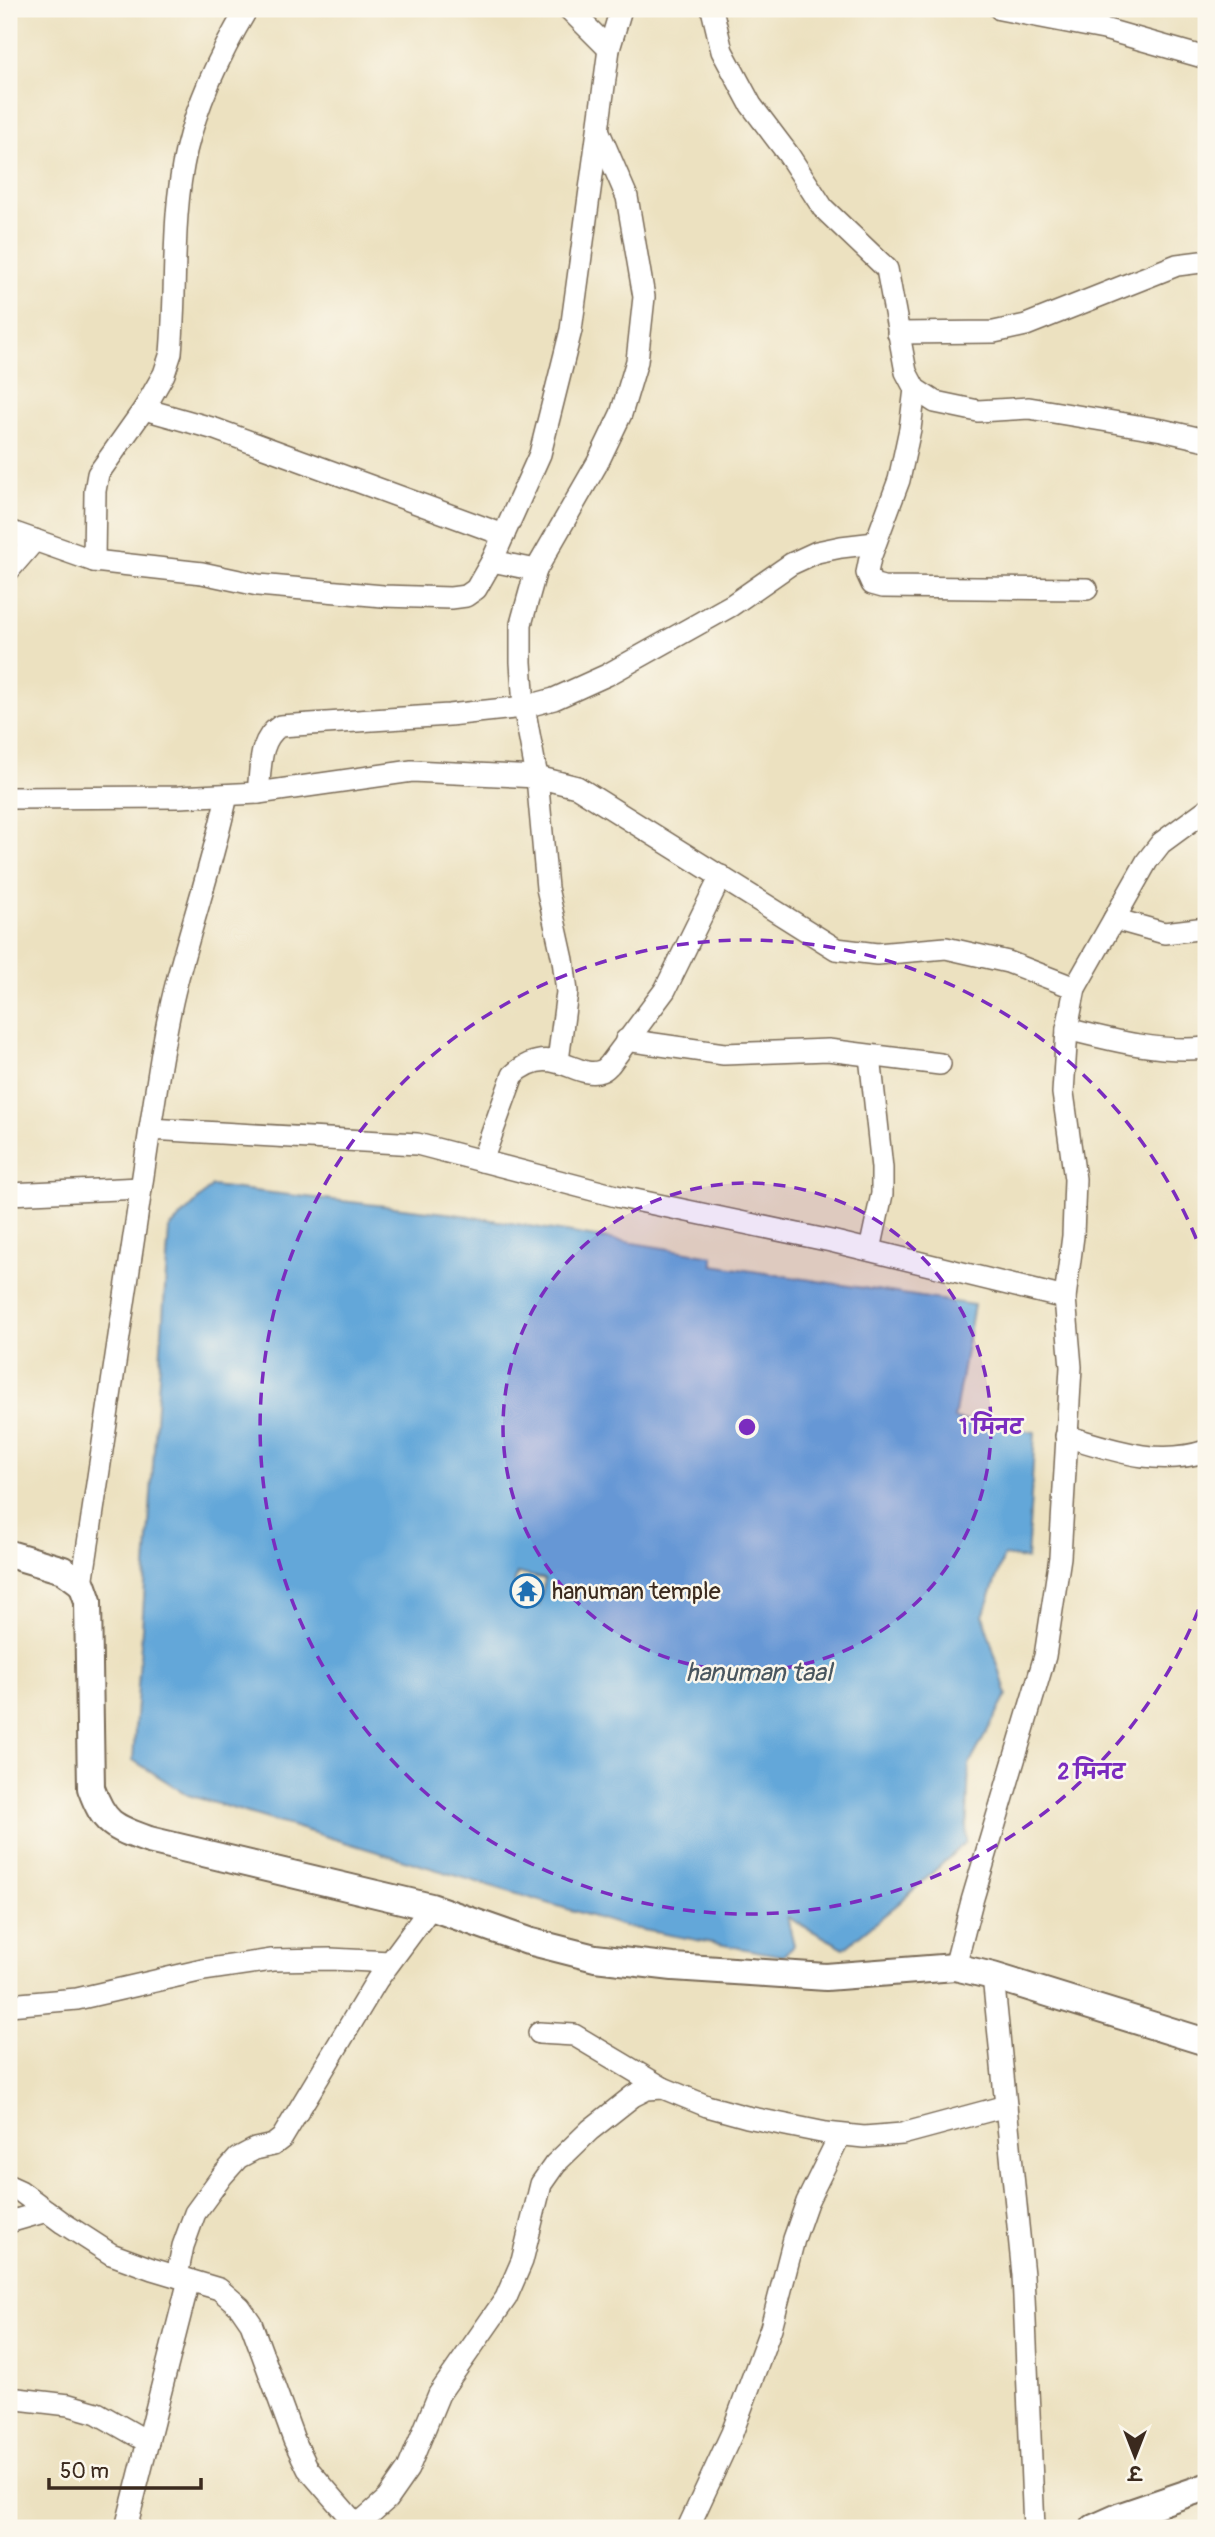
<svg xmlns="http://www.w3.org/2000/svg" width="1215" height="2537" viewBox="0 0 1215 2537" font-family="Pangolin,'Playpen Sans Deva',sans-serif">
<rect width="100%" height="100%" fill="#fbf7ec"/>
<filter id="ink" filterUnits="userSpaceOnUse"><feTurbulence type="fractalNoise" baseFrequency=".0143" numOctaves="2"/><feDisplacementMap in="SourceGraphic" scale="14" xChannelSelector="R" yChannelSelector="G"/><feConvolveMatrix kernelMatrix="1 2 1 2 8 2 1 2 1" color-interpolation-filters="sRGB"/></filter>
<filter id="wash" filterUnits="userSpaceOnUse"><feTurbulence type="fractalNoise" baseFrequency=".00686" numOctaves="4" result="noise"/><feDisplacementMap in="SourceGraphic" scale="28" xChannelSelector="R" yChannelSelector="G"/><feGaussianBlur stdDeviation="1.57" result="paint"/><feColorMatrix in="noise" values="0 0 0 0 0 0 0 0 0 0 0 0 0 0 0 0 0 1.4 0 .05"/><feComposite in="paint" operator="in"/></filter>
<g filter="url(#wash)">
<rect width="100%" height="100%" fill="#ece1c0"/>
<path fill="#64a7d9" stroke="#50687c" stroke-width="2" fill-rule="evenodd" d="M212,1186l243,28 258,42v9l261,40 -20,114 81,13 -8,127 -23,-3 -21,60 24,79 -38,70 -3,77 -68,62 -54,44 -57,-31 7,28 -11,11 -156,-29 -439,-132 -55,-35 36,-531zM517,1573l28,6 -6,27 -28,-7z"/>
</g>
<g filter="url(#ink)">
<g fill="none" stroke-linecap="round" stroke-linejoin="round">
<defs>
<g id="minor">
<path d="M569,9l40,40"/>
<path d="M712,9l10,42 29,54 37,49 35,54 64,61 19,103 9,17 20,13 43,9 51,-3 133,22 44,10"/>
<path d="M1000,9l104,20 102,29"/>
<path d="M898,333l96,-1 32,-7 151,-60 24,-3 5,2"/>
<path d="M915,389l-5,40 -11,51 -29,78 -3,15 5,11 11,3 204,2"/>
<path d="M144,409l71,20 289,106"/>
<path d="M9,531l85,30 108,12 56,12 125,11 68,2 15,-2 10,-7 16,-28 48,-107 31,-124 38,-281 12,-40"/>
<path d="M94,561l1,-70 3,-17 46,-65 20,-35 7,-21c6,-67 0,-136 15,-202 12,-51 34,-97 61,-142"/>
<path d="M492,561l44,9 62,-108 23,-48 16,-53 7,-64 -17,-100 -28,-65"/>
<path d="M9,570l26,-30"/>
<path d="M536,570l-15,54v38l3,45 13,70 10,111 16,72 4,32 -9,69"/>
<path d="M258,793c3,-24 0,-53 22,-67l169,-11 75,-8 30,-8 53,-24 125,-70 59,-41 26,-12 24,-5 34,-4"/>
<path d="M9,798l170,-1 79,-4 154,-22 125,6 40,10 259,162 41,5 69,-6 62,14 67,26"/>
<path d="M1114,919l50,14 42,-5"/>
<path d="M1067,1029c44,11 93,24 139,19"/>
<path d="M626,1040l98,14 104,-4 112,14"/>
<path d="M870,1056l12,112v26l-12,56"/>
<path d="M150,1129c8,-49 14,-99 27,-148 16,-62 37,-123 50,-186"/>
<path d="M482,1161l31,-86c38,-35 64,6 88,-4 4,-1 6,-4 9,-7l55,-74 56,-114"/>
<path d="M9,1194l132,-6"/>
<path d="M1066,1436c47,14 92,31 140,15"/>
<path d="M82,1584l68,-455 267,15 199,52 215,45 234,57"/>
<path d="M955,1967l17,-66 73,-245 15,-99 11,-190 -6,-69 8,-62 2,-57 -12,-86 4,-64 8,-41 72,-127 14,-18 45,-33"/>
<path d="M993,1976l30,299 11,253"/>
<path d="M9,2005l68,-6 126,-29 69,-10 58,-1 60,3"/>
<path d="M539,2033l35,2 89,53"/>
<path d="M9,2186l11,5 43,32 48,31 41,15 67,20 21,18 11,16 43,117 14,29 51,59"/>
<path d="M9,2222l38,-11"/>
<path d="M177,2276l6,-30 12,-33 27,-37 16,-18 17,-9 18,-4 9,-7 95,-158 54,-73"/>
<path d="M9,2398l60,7 28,8 51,29"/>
<path d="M126,2528l63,-248"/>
<path d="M354,2528l33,-29 21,-30 31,-75 67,-96 16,-37 19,-77 14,-20 35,-34 43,-34 14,-7 16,-1 44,18 40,11 79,16 38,4 38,-3 104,-28"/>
<path d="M688,2528l44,-95 39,-105 23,-89 13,-37 33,-67"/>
</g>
<g id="tertiary">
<path d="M9,1554l54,16 19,14 6,17 3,187c13,36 22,39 58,52l282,67 97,34 67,17 78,9 153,10 129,-10 38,9 213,66"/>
<path d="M1094,2528l27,-12 85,-29"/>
</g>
</defs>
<use href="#minor" stroke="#796a57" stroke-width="24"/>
<use href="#tertiary" stroke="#796a57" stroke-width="30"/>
<use href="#minor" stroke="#fff" stroke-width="21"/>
<use href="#tertiary" stroke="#fff" stroke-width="26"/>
</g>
</g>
<circle cx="747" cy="1427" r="244" fill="#7b2cbf" fill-opacity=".12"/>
<g fill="none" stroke="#7b2cbf" stroke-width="3.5" stroke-dasharray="12 9">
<circle cx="747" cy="1427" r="244"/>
<path d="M1206 1590A487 487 0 1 1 1206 1264"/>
</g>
<defs>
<symbol id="temple-ring" viewBox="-11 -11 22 22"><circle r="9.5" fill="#fbf7ec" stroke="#1f6fb2" stroke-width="1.5"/><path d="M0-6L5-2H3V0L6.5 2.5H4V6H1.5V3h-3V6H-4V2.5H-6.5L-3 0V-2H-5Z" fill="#1f6fb2"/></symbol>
</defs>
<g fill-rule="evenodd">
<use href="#temple-ring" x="508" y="1572" width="38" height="38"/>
</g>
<g text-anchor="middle" stroke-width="5" stroke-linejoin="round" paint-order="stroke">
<g font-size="24" fill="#3b2a1e" stroke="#fbf7ec" text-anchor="start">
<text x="552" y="1599">hanuman temple</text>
</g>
<g font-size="26" font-style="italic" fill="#49565f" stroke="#fbf7ec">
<text x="759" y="1681">hanuman taal</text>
</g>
</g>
<circle cx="747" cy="1427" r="10" fill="#7b2cbf" stroke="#fbf7ec" stroke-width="3.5"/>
<g font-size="21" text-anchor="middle" font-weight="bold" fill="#7b2cbf" stroke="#fbf7ec" stroke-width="5" stroke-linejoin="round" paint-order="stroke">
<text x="991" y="1434">1 मिनट</text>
<text x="1091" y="1779">2 मिनट</text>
</g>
<rect width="1215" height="2537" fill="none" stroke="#fbf7ec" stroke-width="35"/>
<g transform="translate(1135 2456) rotate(180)" stroke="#fbf7ec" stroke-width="5" paint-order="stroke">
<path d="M0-5L12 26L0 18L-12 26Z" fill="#3b2a1e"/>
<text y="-10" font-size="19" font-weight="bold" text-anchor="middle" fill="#3b2a1e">उ</text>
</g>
<path d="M49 2478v10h152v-10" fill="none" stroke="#3b2a1e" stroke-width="3.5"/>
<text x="60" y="2478" font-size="21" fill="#3b2a1e" stroke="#fbf7ec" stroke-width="5" paint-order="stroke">50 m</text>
</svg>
